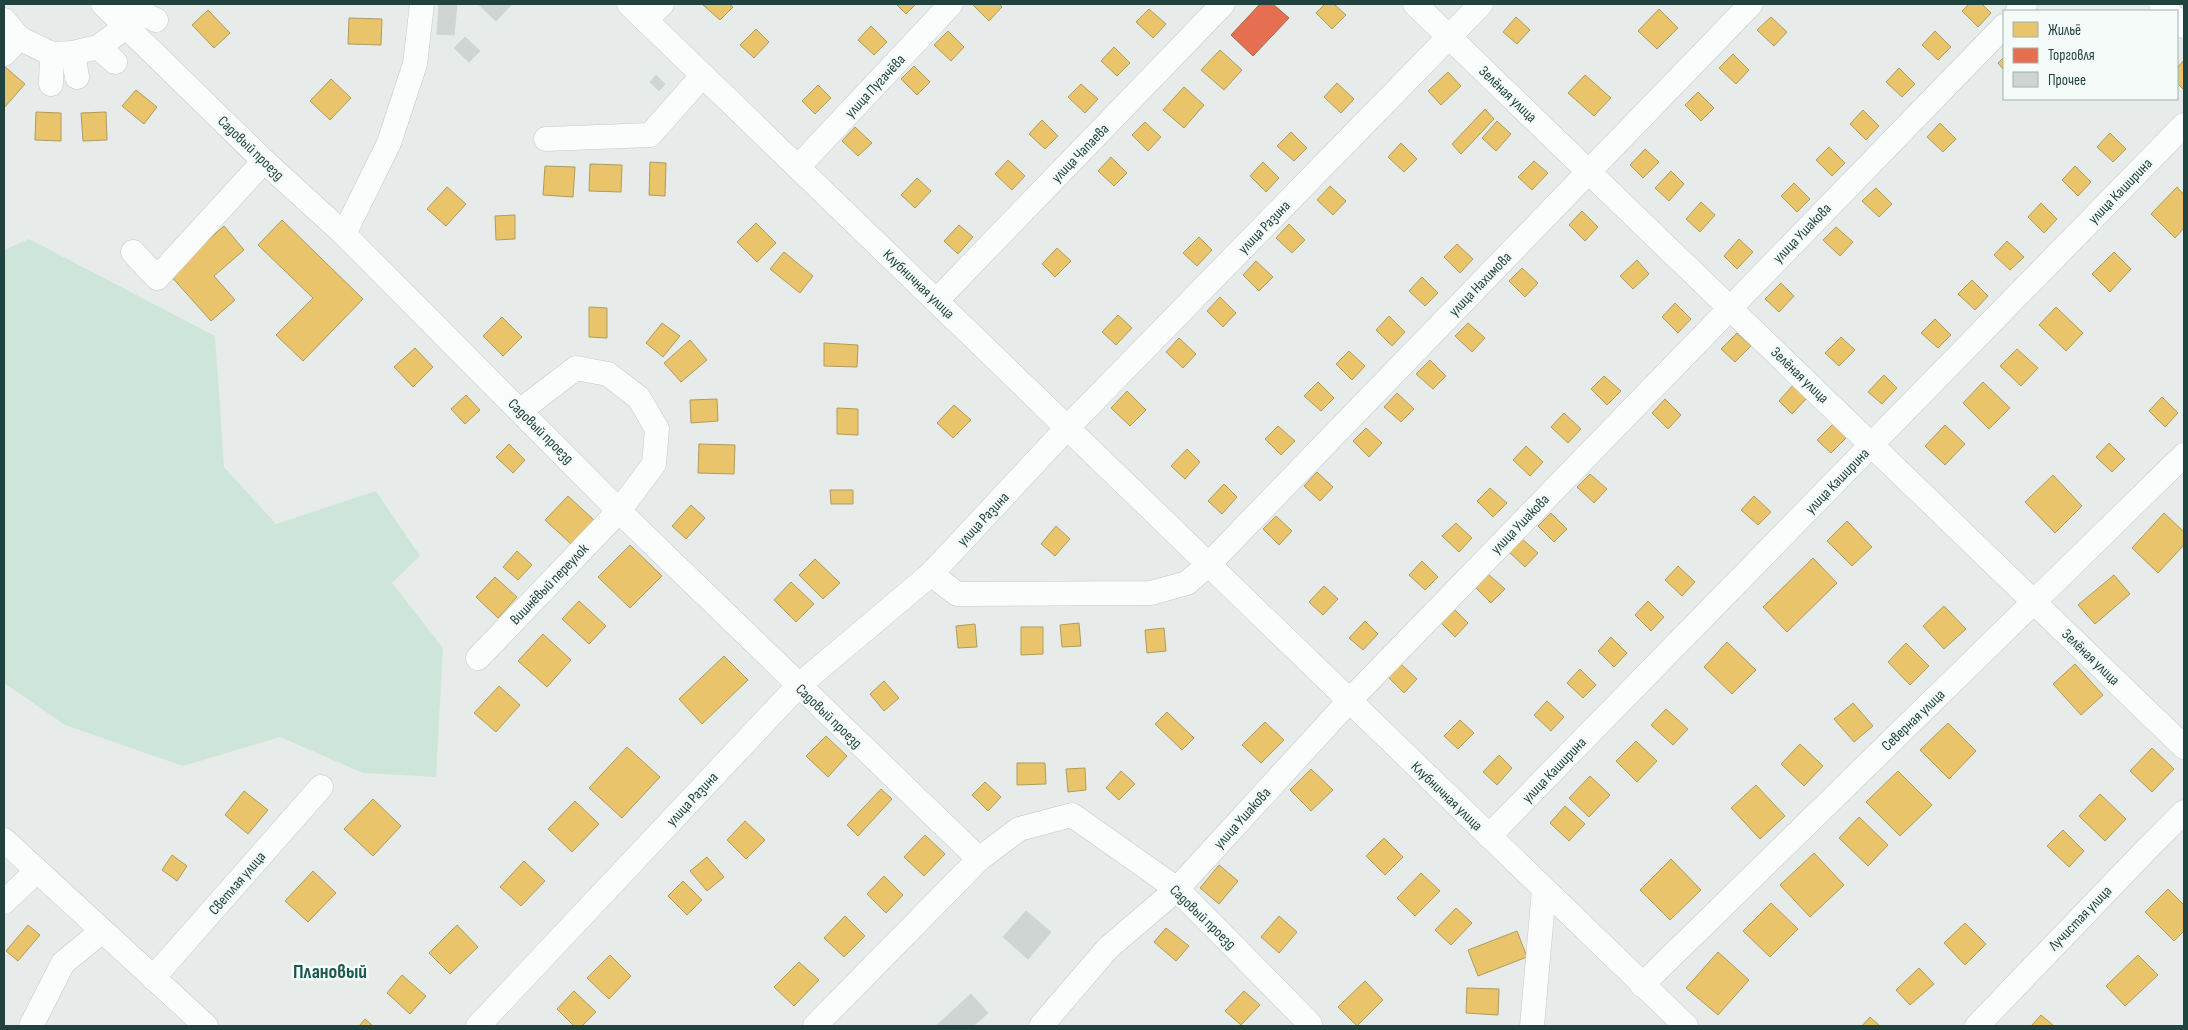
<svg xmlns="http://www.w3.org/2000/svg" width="2188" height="1030" viewBox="0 0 2188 1030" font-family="'Sofia Sans Condensed',sans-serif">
<rect width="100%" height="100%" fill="#e7ecea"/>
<path fill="#cee6d9" d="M29,239l186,97 9,131 52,57 100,-33 44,65 -28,27 51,65 -7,129 -73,-4 -83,-36 -97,29 -118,-41 -61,-42v-433z"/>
<g fill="#e9c46a" stroke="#ad9d5d">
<path d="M705,4h24l4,3 -13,13 -17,-15z"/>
<path d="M896,4h20l-10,10z"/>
<path d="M974,4h25l3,3 -13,14 -16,-16z"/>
<path d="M1325,4h9l12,11 -14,14 -16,-16z"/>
<path d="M1969,4h13l9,9 -13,14 -16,-16z"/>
<path d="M1149,9l17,15 -13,14 -17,-16z"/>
<path d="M1659,9l19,19 -21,21 -19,-18z"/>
<path d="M208,10l22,23 -16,15 -22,-23z"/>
<path d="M1516,17l14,13 -13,14 -14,-12z"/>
<path d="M1771,17l16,15 -13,14 -17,-16z"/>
<path d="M349,18l33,1 -1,26 -33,-1z"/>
<path d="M871,26l16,16 -13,13 -16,-15z"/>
<path d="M756,29l13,13 -15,16 -14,-13z"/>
<path d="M948,31l16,16 -13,14 -17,-16z"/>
<path d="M1935,31l16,16 -13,13 -16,-15z"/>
<path d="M1114,47l16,16 -13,13 -16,-15z"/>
<path d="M1220,50l22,20 -18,20 -23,-20z"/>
<path d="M1733,54l16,16 -13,14 -17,-16z"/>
<path d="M2004,57v13l-6,-7z"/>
<path d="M2184,60v28l-1,1 -6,-6v-15z"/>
<path d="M4,66l21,18 -21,24z"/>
<path d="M914,66l16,16 -13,13 -16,-16z"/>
<path d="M1899,68l16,16 -13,13 -16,-15z"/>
<path d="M1448,72l13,14 -20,19 -13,-14z"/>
<path d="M1585,75l26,23 -17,18 -26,-23z"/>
<path d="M331,79l20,19 -21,22 -20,-19z"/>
<path d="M1337,83l17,16 -13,14 -17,-16z"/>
<path d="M1081,84l17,15 -13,14 -17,-16z"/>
<path d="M818,85l13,13 -16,16 -13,-13z"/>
<path d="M1184,87l20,18 -20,23 -21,-18z"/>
<path d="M136,90l21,17 -13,17 -22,-18z"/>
<path d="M1698,92l16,16 -13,13 -16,-16z"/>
<path d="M1485,109l9,10 -33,35 -9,-10z"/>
<path d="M1863,110l16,16 -13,14 -16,-16z"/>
<path d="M36,112l25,1v28l-26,-1z"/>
<path d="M106,112l1,28 -24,1 -2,-28z"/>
<path d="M1042,120l16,16 -13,13 -16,-15z"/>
<path d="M1497,121l14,13 -15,17 -14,-13z"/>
<path d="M1145,122l16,15 -13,14 -16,-16z"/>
<path d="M1940,123l16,16 -13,13 -16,-15z"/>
<path d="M855,127l17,16 -14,13 -16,-15z"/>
<path d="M1291,132l16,16 -13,13 -17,-15z"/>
<path d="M2110,133l16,16 -13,13 -16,-15z"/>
<path d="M1401,143l16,16 -13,13 -16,-15z"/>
<path d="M1829,147l16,16 -13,13 -16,-16z"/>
<path d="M1645,149l14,13 -16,16 -13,-13z"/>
<path d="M1111,157l16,16 -13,13 -16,-15z"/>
<path d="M1008,160l17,16 -13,14 -17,-16z"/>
<path d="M1534,161l14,12 -16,17 -14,-13z"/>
<path d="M650,162l16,1 -1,33 -16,-1z"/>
<path d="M1263,162l16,16 -13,14 -16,-16z"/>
<path d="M590,164l32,1 -1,27 -32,-1z"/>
<path d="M545,166l30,1 -2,30 -30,-2z"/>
<path d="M2075,166l16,16 -13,14 -16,-16z"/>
<path d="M1671,171l13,13 -15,17 -14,-13z"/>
<path d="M917,178l14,13 -16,17 -14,-13z"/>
<path d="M1794,183l16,16 -13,13 -16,-16z"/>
<path d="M1330,186l16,15 -13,14 -16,-15z"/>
<path d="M447,187l19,17 -20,22 -19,-17z"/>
<path d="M2177,187l7,8v33l-9,10 -24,-24z"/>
<path d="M1876,188l16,16 -13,13 -17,-16z"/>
<path d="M1701,202l14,13 -15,17 -14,-13z"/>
<path d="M2041,203l16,16 -13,14 -16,-16z"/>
<path d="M1582,211l16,16 -13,14 -16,-16z"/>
<path d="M515,215v24l-19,1 -1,-24z"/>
<path d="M282,220l81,79 -60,62 -27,-26 37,-37 -55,-53z"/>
<path d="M756,223l20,20 -19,19 -20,-20z"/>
<path d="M1289,224l16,16 -13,13 -16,-15z"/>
<path d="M959,225l14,12 -15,17 -14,-13z"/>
<path d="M224,226l20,24 -30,26 21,24 -24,21 -42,-47z"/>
<path d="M1836,227l17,15 -13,14 -17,-16z"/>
<path d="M1199,237l13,13 -15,16 -14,-13z"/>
<path d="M1739,239l14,13 -16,17 -13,-13z"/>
<path d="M2007,241l17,16 -14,13 -16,-15z"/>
<path d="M1457,244l16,15 -13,14 -16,-16z"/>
<path d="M1057,248l14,13 -16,16 -13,-13z"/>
<path d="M784,252l29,24 -13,17 -30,-24z"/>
<path d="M2114,252l17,17 -21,23 -18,-18z"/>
<path d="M1637,260l12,14 -16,15 -13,-13z"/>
<path d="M1256,261l17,16 -14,14 -16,-16z"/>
<path d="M1522,268l16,15 -13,14 -16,-16z"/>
<path d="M1422,277l16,16 -13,13 -16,-15z"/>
<path d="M1972,280l16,16 -13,14 -17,-16z"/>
<path d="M1781,283l13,13 -15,16 -14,-13z"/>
<path d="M1220,297l16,16 -13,14 -16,-16z"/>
<path d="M1675,303l16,16 -13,14 -16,-16z"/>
<path d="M589,307l18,1v30l-18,-1z"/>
<path d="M2056,307l27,26 -17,18 -27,-26z"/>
<path d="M1118,315l14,13 -16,17 -14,-13z"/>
<path d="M1389,316l16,16 -13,14 -16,-16z"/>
<path d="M502,317l20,20 -19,19 -20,-20z"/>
<path d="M1935,319l16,16 -13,13 -17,-15z"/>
<path d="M662,323l18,13 -17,21 -17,-14z"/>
<path d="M1468,323l17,15 -13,14 -17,-16z"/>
<path d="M1737,333l14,13 -16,16 -14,-13z"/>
<path d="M1841,337l14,13 -16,16 -14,-13z"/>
<path d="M1179,338l17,16 -13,14 -17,-16z"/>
<path d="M690,340l17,20 -26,22 -17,-19z"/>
<path d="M824,343l34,2 -1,22 -33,-1z"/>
<path d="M415,348l18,19 -20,20 -19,-20z"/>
<path d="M2017,349l21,19 -17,18 -21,-20z"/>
<path d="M1349,351l16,15 -13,14 -16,-16z"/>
<path d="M1430,360l16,16 -13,13 -17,-15z"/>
<path d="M1884,375l13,13 -15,16 -14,-12z"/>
<path d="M1604,376l17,15 -14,14 -16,-16z"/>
<path d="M1318,382l16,16 -13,13 -17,-15z"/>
<path d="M1983,382l27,26 -21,21 -26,-26z"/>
<path d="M1794,384l14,13 -16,17 -13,-13z"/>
<path d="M1127,391l19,19 -16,16 -19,-18z"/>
<path d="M1397,393l17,16 -13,13 -17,-15z"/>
<path d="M466,395l14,15 -15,14 -14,-15z"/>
<path d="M2162,397l16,16 -13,14 -16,-16z"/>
<path d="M717,399l1,22 -27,2 -1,-23z"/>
<path d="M1665,399l16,16 -13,14 -16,-16z"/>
<path d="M954,405l17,15 -18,18 -16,-15z"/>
<path d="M837,408l21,1v26l-21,-1z"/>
<path d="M1564,413l17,16 -13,14 -17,-16z"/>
<path d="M1833,424l14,13 -16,16 -14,-13z"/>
<path d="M1945,425l20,19 -20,21 -20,-19z"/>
<path d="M1278,426l17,15 -14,14 -16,-16z"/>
<path d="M1366,428l16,15 -13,14 -16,-16z"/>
<path d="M2109,443l16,16 -13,13 -16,-15z"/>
<path d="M509,444l16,16 -12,13 -17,-16z"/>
<path d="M699,444l36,1 -1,29 -36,-1z"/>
<path d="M1526,446l17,16 -13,14 -17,-16z"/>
<path d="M1187,449l13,13 -15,17 -14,-13z"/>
<path d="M1317,472l16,15 -13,14 -16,-15z"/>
<path d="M1590,474l17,15 -13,14 -17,-16z"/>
<path d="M2053,475l29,31 -27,27 -30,-31z"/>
<path d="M1224,484l13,13 -15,17 -14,-13z"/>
<path d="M1490,488l17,15 -14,14 -16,-16z"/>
<path d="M830,490h23v14h-22z"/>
<path d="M568,496l26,24 -23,24 -26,-24z"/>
<path d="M1754,496l17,16 -13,13 -17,-15z"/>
<path d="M691,505l14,13 -19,21 -14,-13z"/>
<path d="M1551,513l16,16 -13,13 -16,-16z"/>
<path d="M2164,513l20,19v13l-26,28 -26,-25z"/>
<path d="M1276,516l16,15 -13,14 -16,-16z"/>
<path d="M1847,521l25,26 -20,19 -25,-25z"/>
<path d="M1456,523l16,15 -13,14 -17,-16z"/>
<path d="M1056,526l14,13 -15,17 -14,-12z"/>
<path d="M1521,538l17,15 -13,14 -17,-16z"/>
<path d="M630,545l32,31 -32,32 -32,-31z"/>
<path d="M517,551l15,14 -14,15 -15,-13z"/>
<path d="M1813,558l24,25 -50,49 -24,-25z"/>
<path d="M815,559l25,24 -17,16 -24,-24z"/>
<path d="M1422,561l16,16 -13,13 -16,-15z"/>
<path d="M1678,566l17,16 -13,14 -17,-16z"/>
<path d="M1488,574l17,15 -14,14 -16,-16z"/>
<path d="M2114,575l16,19 -35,30 -17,-19z"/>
<path d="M495,577l22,20 -19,21 -22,-21z"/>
<path d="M791,582l23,22 -18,18 -22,-22z"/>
<path d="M1324,586l14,13 -15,16 -14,-13z"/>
<path d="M579,601l27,25 -17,18 -27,-25z"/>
<path d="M1648,601l16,16 -13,14 -16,-16z"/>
<path d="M1944,606l22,23 -22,20 -21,-23z"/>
<path d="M1452,607l16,16 -13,14 -16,-16z"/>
<path d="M1365,621l13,13 -15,16 -14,-12z"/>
<path d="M1079,623l2,23 -19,1 -2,-22z"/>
<path d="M975,624l2,23 -19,1 -2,-22z"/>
<path d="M1021,627h22v27l-22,1z"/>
<path d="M1164,628l2,23 -19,2 -2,-23z"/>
<path d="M543,634l28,26 -24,27 -29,-26z"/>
<path d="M1611,637l16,16 -13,14 -16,-16z"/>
<path d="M1727,642l29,28 -24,24 -28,-27z"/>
<path d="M1906,643l23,23 -19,19 -22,-23z"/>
<path d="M724,656l24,24 -46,44 -23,-25z"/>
<path d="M1401,664l16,15 -13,14 -16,-16z"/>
<path d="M2075,664l28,31 -22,20 -28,-31z"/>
<path d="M1580,669l16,16 -13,13 -16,-15z"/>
<path d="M884,681l15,17 -15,13 -14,-17z"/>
<path d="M499,686l21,19 -24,27 -22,-19z"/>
<path d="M1547,701l17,16 -13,14 -17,-16z"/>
<path d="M1853,703l20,23 -19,16 -20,-23z"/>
<path d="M1666,709l22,20 -15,16 -22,-20z"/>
<path d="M1167,712l27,26 -12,12 -27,-26z"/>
<path d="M1460,720l14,13 -16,16 -14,-13z"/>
<path d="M1265,722l19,18 -23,23 -19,-18z"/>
<path d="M1948,723l28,28 -27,28 -29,-29z"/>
<path d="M826,736l21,20 -19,21 -22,-21z"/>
<path d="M1636,741l21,20 -20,21 -21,-21z"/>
<path d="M1800,744l23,22 -19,20 -23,-22z"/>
<path d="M627,747l33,30 -38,41 -33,-30z"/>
<path d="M2152,748l22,21 -22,23 -22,-21z"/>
<path d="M1499,755l13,13 -15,17 -14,-13z"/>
<path d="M1017,763h28l1,21 -29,1z"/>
<path d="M1085,768l1,22 -18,2 -2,-23z"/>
<path d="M1311,769l22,21 -22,21 -21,-21z"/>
<path d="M1121,771l14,13 -16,16 -13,-12z"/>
<path d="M1898,771l34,34 -32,31 -34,-34z"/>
<path d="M1590,776l20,19 -21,22 -20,-19z"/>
<path d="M985,782l16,15 -13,14 -16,-16z"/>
<path d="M1756,785l29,31 -25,23 -29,-31z"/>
<path d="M881,789l11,10 -34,37 -11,-11z"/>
<path d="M244,791l24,19 -20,24 -23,-19z"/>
<path d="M2100,794l26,25 -21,22 -26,-25z"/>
<path d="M373,799l28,27 -28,30 -29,-27z"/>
<path d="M575,801l24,23 -27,28 -24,-23z"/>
<path d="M1565,806l20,18 -16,17 -19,-18z"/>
<path d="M1859,817l29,28 -20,21 -29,-28z"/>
<path d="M745,821l20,19 -19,19 -19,-19z"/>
<path d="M2063,830l21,21 -15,16 -22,-21z"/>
<path d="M925,835l20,19 -21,22 -20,-19z"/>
<path d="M1384,838l19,19 -18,18 -19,-19z"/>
<path d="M1814,853l30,32 -34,32 -30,-32z"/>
<path d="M172,855l15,11 -10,15 -15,-11z"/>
<path d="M707,857l17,20 -17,14 -17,-20z"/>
<path d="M1671,859l30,31 -31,30 -30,-30z"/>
<path d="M524,861l21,20 -24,25 -21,-19z"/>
<path d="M1219,865l19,16 -19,23 -19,-16z"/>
<path d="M313,871l23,22 -28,29 -23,-21z"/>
<path d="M1421,873l19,18 -25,25 -18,-18z"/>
<path d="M884,876l19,19 -17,18 -19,-19z"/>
<path d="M683,881l19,19 -15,15 -19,-19z"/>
<path d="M2168,889l16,16v26l-10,10 -29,-29z"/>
<path d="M1771,903l27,26 -28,28 -27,-26z"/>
<path d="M1456,908l16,15 -21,22 -16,-15z"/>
<path d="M845,916l20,20 -21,21 -20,-19z"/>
<path d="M1279,916l18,16 -18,21 -18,-16z"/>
<path d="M1965,923l21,21 -21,21 -21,-22z"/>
<path d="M28,925l12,10 -22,26 -12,-10z"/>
<path d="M457,925l21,22 -28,27 -21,-21z"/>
<path d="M1166,928l23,18 -13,15 -22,-19z"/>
<path d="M1517,931l10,26 -49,19 -10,-26z"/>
<path d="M1718,952l31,28 -31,35 -32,-27z"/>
<path d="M610,955l21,21 -22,23 -22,-21z"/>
<path d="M2138,955l20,20 -33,31 -19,-20z"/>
<path d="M799,962l20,18 -25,26 -20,-19z"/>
<path d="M1919,968l15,16 -24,21 -14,-15z"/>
<path d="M402,975l24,21 -16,18 -23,-21z"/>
<path d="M1365,981l18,19 -26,26 -19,-19z"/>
<path d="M1467,988l32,1 -1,26 -32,-2z"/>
<path d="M574,991l22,21 -14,14h-8l-17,-17z"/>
<path d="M1244,991l16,14 -19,20 -16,-14z"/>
<path d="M2041,1015l13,11h-23z"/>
<path d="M1870,1017l10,9h-18z"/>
<path d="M365,1019l8,7h-14z"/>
</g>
<path fill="#e76f51" stroke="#ac624c" d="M1260,4h13l16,14 -36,38 -22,-21z"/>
<g fill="#ced5d3" stroke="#cfd5d3">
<path d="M439,4h18l-3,31 -17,-1z"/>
<path d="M480,4h32l-16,17 -17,-16z"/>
<path d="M465,37l15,14 -11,11 -15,-14z"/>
<path d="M656,75l9,9 -6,7 -9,-9z"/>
<path d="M1026,911l25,21 -23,27 -25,-22z"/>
<path d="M971,994l17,19 -15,13h-37z"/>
</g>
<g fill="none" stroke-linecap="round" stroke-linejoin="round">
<defs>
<g id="minor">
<path d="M103,4l161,157 80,73 275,277 360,348 40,-30 53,-14 105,74 133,135"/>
<path d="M629,4l1057,1022"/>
<path d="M1415,4l769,743"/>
<path d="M2161,4l8,7"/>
<path d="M126,5l30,15"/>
<path d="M2018,11l7,-7"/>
<path d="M2177,19l7,7"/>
<path d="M4,20l15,18 33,16 21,-1 25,-6 28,-20"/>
<path d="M646,20l16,-16"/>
<path d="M98,47l17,15"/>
<path d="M73,53l4,24"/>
<path d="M4,54l15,-16"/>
<path d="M51,84l1,-30"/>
<path d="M546,139l104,-4 53,-60"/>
<path d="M798,167l153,-163"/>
<path d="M344,234l45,-91 26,-79 7,-60"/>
<path d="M133,252l24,26 107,-117"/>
<path d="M936,301l287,-297"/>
<path d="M931,574l26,20 194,-1 36,-10 22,-19 542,-560"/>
<path d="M478,658l141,-147 35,-47 3,-35 -18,-31 -31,-24 -32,-6 -55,42"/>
<path d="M1489,836l695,-711"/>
<path d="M4,840l202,186"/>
<path d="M4,902l33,-31"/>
<path d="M153,978l168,-191"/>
<path d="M1642,985l542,-530"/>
<path d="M31,1026l32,-63 39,-32"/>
<path d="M478,1026l320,-340 133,-112 136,-146 414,-424"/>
<path d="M815,1026l164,-167"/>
<path d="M1041,1026l67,-78 69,-59 172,-188 655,-675"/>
<path d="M1532,1026l12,-136"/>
<path d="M1977,1026l168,-175 39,-39"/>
</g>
</defs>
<use href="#minor" stroke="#c4c9c8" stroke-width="25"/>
<use href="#minor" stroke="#fbfcfc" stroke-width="24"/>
</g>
<g text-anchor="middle" stroke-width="5" stroke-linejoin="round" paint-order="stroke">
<g font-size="15" fill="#21433f" stroke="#f5fbf9">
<text transform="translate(875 86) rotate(-47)" y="5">улица Пугачёва</text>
<text transform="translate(1508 94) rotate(44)" y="5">Зелёная улица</text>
<text transform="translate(251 148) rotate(44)" y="5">Садовый проезд</text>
<text transform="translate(1080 153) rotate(-46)" y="5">улица Чапаева</text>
<text transform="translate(2120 191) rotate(-46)" y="5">улица Каширина</text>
<text transform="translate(1264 227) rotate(-46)" y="5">улица Разина</text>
<text transform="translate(1802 233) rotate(-46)" y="5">улица Ушакова</text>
<text transform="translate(919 284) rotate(44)" y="5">Клубничная улица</text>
<text transform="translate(1480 284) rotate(-46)" y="5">улица Нахимова</text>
<text transform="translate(1800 375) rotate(44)" y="5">Зелёная улица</text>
<text transform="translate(541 431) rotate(45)" y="5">Садовый проезд</text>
<text transform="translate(1837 481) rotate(-46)" y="5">улица Каширина</text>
<text transform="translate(983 519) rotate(-47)" y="5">улица Разина</text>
<text transform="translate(1520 524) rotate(-46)" y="5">улица Ушакова</text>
<text transform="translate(549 584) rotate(-46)" y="5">Вишнёвый переулок</text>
<text transform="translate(2091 657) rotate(44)" y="5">Зелёная улица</text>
<text transform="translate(829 716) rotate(44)" y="5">Садовый проезд</text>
<text transform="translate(1913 720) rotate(-44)" y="5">Северная улица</text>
<text transform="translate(1554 770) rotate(-46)" y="5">улица Каширина</text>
<text transform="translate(1447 796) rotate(44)" y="5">Клубничная улица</text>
<text transform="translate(692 799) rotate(-47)" y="5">улица Разина</text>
<text transform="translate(1242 818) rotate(-48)" y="5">улица Ушакова</text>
<text transform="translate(237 883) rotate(-49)" y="5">Светлая улица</text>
<text transform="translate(1203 917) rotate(44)" y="5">Садовый проезд</text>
<text transform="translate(2080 918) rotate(-46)" y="5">Лучистая улица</text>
</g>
<g font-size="20" font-weight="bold" fill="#1a5851" stroke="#f5fbf9">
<text x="330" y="978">Плановый</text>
</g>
</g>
<rect width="2188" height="1030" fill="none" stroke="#21433f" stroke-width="10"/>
<rect x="2003" y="10" width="175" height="90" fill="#f5fbf9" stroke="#a0b1af"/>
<rect x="2013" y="22" width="25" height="15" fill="#e9c46a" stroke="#a0b1af"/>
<text x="2048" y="35" font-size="15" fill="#21433f">Жильё</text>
<rect x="2013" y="48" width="25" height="15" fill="#e76f51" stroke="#a0b1af"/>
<text x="2048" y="60" font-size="15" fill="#21433f">Торговля</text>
<rect x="2013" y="72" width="25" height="15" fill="#ced5d3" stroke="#a0b1af"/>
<text x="2048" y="85" font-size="15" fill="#21433f">Прочее</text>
</svg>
